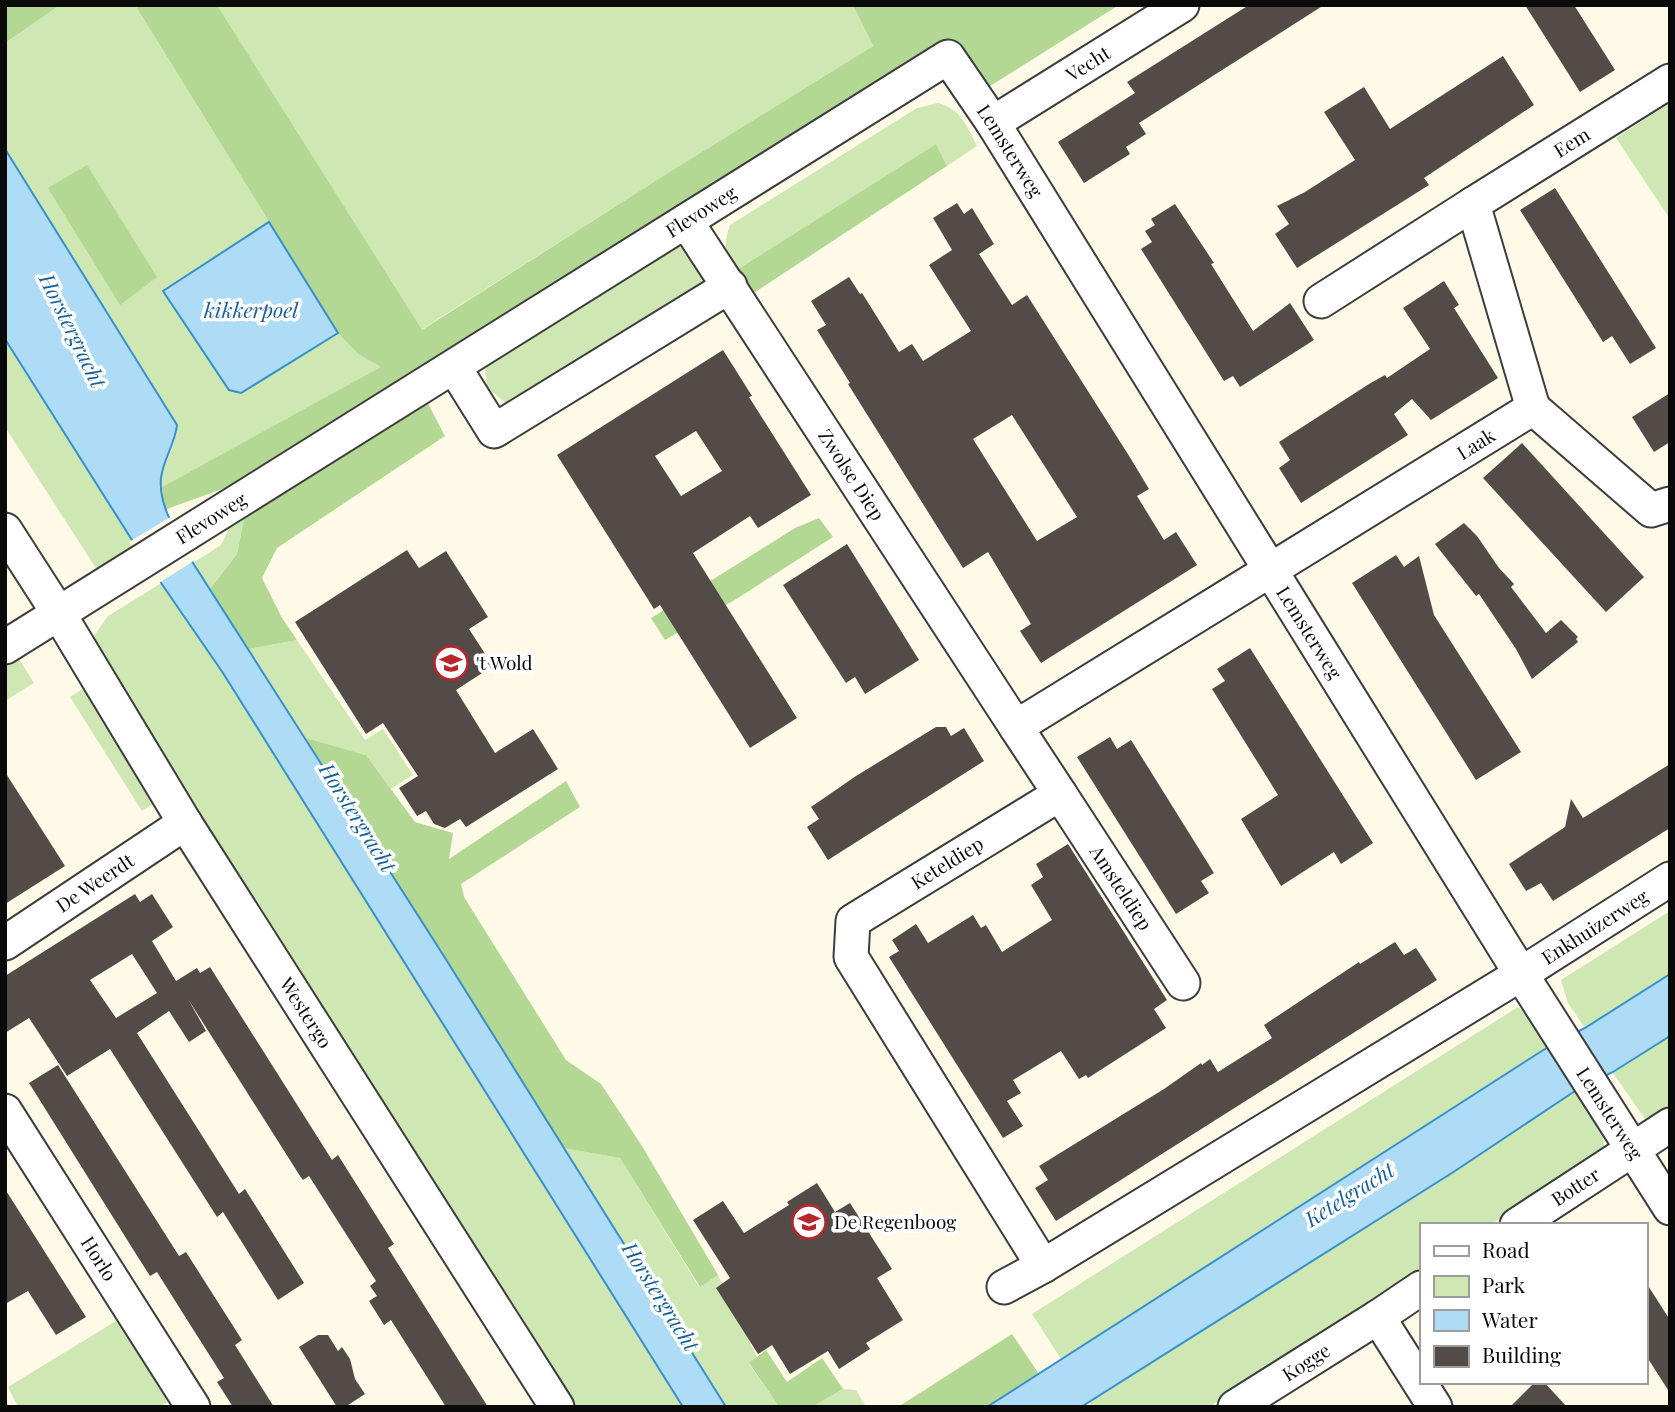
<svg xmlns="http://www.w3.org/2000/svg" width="1675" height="1412" font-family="'Playfair Display',serif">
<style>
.green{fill:#cfe7b3}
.forest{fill:#b2d893}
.water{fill:#aedbf5;stroke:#3690cb;stroke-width:2}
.pier{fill:#fffae8}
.building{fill:#534b47;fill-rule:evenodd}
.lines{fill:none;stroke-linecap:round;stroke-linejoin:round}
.minor-casing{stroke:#3d3d3d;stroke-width:37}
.minor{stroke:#fff;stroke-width:33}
.labels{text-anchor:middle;stroke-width:7;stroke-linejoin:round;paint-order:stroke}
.street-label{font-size:19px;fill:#0a0a0a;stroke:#fff}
.poi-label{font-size:19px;fill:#0a0a0a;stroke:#fff;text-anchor:start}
.water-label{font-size:21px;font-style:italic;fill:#176199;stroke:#fff}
</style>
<rect width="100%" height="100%" fill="#fffae8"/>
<g class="green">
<path d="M 60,5 L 135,5 L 338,333 L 358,354 L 382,367 L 162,487 L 161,477 L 175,440 L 149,378 L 5,149 L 5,43 Z"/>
<path d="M 217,5 L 853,5 L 873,46 L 663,176 L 421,330 Z"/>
<path d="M 938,103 C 961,109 967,126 977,146 L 947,166 L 936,144 L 732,273 C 725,255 723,244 730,225 L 917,108 Z"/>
<path d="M 1670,103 L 1670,219 L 1616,138 Z"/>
<path d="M 672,245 L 697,253 L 714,284 L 527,400 L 506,403 L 487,388 L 485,369 L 497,354 Z"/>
<path d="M 5,339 L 137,548 L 99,573 L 5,427 Z"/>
<path d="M 245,514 L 237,554 L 210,589 L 193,563 L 221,545 L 231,525 Z"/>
<path d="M 163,582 L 223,673 L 683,1407 L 573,1407 L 106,663 L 94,636 L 108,616 Z"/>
<path d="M 297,640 L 365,740 L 383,729 L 413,775 L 391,789 L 366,755 L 306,738 L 249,649 Z"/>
<path d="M 19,659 L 34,683 L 5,701 L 5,667 Z"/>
<path d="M 87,686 L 160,800 L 142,811 L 70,697 Z"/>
<path d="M 1670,911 L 1670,974 L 1585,1028 L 1568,1003 L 1561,980 Z"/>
<path d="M 1518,1007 L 1531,1016 L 1548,1047 L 1061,1359 L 1032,1314 Z"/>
<path d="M 1670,1036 L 1670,1105 L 1645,1119 L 1613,1073 Z"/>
<path d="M 1575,1091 L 1603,1138 L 1604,1148 L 1572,1173 L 1490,1225 L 1421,1225 L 1421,1269 L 1209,1407 L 1092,1407 L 1089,1401 L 1455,1171 Z"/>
<path d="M 563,1148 L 620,1158 L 699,1287 L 718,1275 L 757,1357 L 749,1364 L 779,1407 L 726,1407 Z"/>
<path d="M 116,1321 L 170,1401 L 159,1407 L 18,1407 L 8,1387 Z"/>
<path d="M 843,1389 L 856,1390 L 866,1407 L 812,1407 Z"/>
</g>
<g class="forest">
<path d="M 5,5 L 60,5 L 5,43 Z"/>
<path d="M 135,5 L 217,5 L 422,330 L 663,176 L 873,46 L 853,5 L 1119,5 L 979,93 L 930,51 L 236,484 L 164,510 L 162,487 L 381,367 L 358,354 L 338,333 Z"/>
<path d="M 936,144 L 947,166 L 749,296 L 732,273 Z"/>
<path d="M 87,165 L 157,277 L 120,305 L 48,188 Z"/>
<path d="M 425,398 L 445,436 L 277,548 L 262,578 L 282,618 L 297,640 L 249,649 L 210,589 L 237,554 L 245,514 Z"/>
<path d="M 819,518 L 833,537 L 738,598 L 665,640 L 651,618 L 795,528 Z"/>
<path d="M 306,738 L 366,755 L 415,822 L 453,833 L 449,859 L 566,781 L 580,807 L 461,884 L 464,897 L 566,1060 L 601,1084 L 642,1146 L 718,1275 L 700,1287 L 620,1158 L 563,1148 Z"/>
<path d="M 1012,1334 L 1039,1374 L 987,1407 L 898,1407 Z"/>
<path d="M 766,1350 L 787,1382 L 822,1358 L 843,1389 L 812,1407 L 779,1407 L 749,1363 Z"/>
</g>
<g class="water">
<path d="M 5,149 L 177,425 C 175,444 163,460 161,478 C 158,508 180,537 193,563 L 447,961 L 726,1407 L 683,1407 L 223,673 L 137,548 L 5,339 Z"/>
<path d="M 269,222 L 338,333 L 241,393 L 229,390 L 163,291 Z"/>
<path d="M 1670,974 L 1670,1036 L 1613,1072 L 1575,1091 L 1455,1171 L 1081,1407 L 987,1407 L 1548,1047 L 1585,1028 Z"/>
</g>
<path class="pier" d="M 172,516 L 195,560 L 159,583 L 129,542 Z"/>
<g class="building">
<path d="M 1249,5 L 1324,5 L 1139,123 L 1146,134 L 1126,147 L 1130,154 L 1084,183 L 1058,142 L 1135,93 L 1127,82 Z"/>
<path d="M 1525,5 L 1574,5 L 1615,70 L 1580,92 Z"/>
<path d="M 1503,56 L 1534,105 L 1424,178 L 1429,185 L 1297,268 L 1275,234 L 1289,224 L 1277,206 L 1305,192 L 1355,160 L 1324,112 L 1364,87 L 1390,129 Z"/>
<path d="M 1555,188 L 1656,348 L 1630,364 L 1612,336 L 1603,342 L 1520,210 Z"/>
<path d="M 957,203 L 964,214 L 972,208 L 994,244 L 979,254 L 1012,305 L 1027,295 L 1131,459 L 1149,489 L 1137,496 L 1164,540 L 1176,532 L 1197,565 L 1041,663 L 1020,631 L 1031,624 L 988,552 L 963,568 L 848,384 L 850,383 L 817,330 L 826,325 L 811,301 L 849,277 L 860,294 L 862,293 L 899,352 L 912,344 L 923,361 L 971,331 L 929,265 L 952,250 L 933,218 ZM 1012,415 L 1077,517 L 1037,541 L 973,439 Z"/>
<path d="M 1175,204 L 1214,263 L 1211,264 L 1253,331 L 1290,303 L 1314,340 L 1240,387 L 1233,376 L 1224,381 L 1141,249 L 1152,242 L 1145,231 L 1155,225 L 1151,219 Z"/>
<path d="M 1444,281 L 1459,305 L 1454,308 L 1498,378 L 1431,420 L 1412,399 L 1394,414 L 1408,435 L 1301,503 L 1279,468 L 1290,460 L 1279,442 L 1369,384 L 1385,375 L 1387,378 L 1430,349 L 1403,308 Z"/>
<path d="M 723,350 L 752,396 L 749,397 L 811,495 L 758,528 L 750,516 L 693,553 L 797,718 L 750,748 L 660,605 L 654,609 L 557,455 ZM 696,431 L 722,471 L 681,496 L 655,456 Z"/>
<path d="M 1670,393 L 1670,442 L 1654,452 L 1632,417 Z"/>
<path d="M 1522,443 L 1644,577 L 1606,612 L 1483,478 Z"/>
<path d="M 1464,523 L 1477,536 L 1499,568 L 1514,584 L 1511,587 L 1546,633 L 1561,620 L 1578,637 L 1576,639 L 1578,642 L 1532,679 L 1516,649 L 1479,594 L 1476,596 L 1435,544 Z"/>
<path d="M 847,544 L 919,660 L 865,694 L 855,677 L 846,683 L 783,585 Z"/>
<path d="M 407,550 L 419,568 L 446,551 L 488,617 L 469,629 L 493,666 L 456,690 L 495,753 L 533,729 L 558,769 L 466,827 L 460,819 L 445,828 L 434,824 L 426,811 L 417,816 L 399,788 L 418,776 L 383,723 L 366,734 L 295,622 Z"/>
<path d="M 1396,555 L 1404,567 L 1419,556 L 1434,615 L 1521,752 L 1476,780 L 1352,583 Z"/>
<path d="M 1250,648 L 1373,843 L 1341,864 L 1334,852 L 1281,886 L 1241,819 L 1278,795 L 1212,689 L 1225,681 L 1217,669 Z"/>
<path d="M 936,727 L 946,727 L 951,736 L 964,728 L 984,761 L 828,860 L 807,827 L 819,819 L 811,807 L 856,776 Z"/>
<path d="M 1110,737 L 1117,749 L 1131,740 L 1214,873 L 1201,881 L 1209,893 L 1176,914 L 1077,757 Z"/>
<path d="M 1670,764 L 1670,828 L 1553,901 L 1541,883 L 1526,891 L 1509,864 L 1565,827 L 1571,799 L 1583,818 Z"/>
<path d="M 5,772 L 65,866 L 5,904 Z"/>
<path d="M 1068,844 L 1167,1000 L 1154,1009 L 1166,1028 L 1088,1078 L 1086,1075 L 1079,1079 L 1061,1051 L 1013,1080 L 1021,1093 L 1007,1101 L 1023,1126 L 1003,1138 L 889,957 L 899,951 L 892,940 L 916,924 L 928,943 L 973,915 L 981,928 L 986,925 L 1002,952 L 1052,920 L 1031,885 L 1043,877 L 1036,864 Z"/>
<path d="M 135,894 L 140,902 L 152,894 L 173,927 L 152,941 L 176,981 L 197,968 L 200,973 L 210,967 L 332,1160 L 338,1155 L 394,1244 L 388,1248 L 488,1407 L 446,1407 L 391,1320 L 384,1325 L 369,1301 L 377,1296 L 370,1286 L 376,1281 L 309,1176 L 303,1180 L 300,1176 L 188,999 L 206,1031 L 189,1042 L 169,1011 L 137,1033 L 239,1194 L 245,1189 L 304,1283 L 278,1300 L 223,1212 L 217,1217 L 110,1049 L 67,1076 L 29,1018 L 5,1033 L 5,976 ZM 132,954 L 157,993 L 116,1018 L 90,980 Z"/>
<path d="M 1395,942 L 1404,955 L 1416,948 L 1437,980 L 1056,1221 L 1035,1188 L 1048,1180 L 1039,1166 L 1164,1089 L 1201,1063 L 1202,1065 L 1210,1059 L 1218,1072 L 1272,1038 L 1264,1025 L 1359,962 L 1360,964 Z"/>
<path d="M 58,1065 L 179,1256 L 186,1252 L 242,1340 L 235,1345 L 274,1407 L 233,1407 L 217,1382 L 224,1378 L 184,1315 L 157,1272 L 150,1276 L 136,1254 L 29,1083 Z"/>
<path d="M 817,1183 L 835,1212 L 850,1203 L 892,1269 L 877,1278 L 903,1320 L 866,1343 L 870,1349 L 839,1369 L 828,1351 L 790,1374 L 772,1345 L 758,1354 L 716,1288 L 730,1278 L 693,1220 L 723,1201 L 744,1233 L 789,1205 L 787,1202 Z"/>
<path d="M 5,1189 L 86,1317 L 56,1335 L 28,1291 L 5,1304 Z"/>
<path d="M 1645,1281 L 1670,1320 L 1670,1393 L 1645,1354 Z"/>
<path d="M 318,1335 L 328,1335 L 338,1351 L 342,1347 L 350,1359 L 355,1379 L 365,1394 L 345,1407 L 337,1407 L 299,1347 Z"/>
<path d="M 1535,1382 L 1544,1382 L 1567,1407 L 1510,1407 Z"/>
</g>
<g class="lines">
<g class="minor-casing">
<g id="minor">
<path id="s1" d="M 993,123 L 1182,5"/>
<path id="s2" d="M 686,221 L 1016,727"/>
<path d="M 1321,301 L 1473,204"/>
<path d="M 454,367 L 494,431 L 730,286"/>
<path id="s3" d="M 1533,408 L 1473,204 L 1670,81"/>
<path id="s4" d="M 1670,504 L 1651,510 L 1533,408 L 1016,727 L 1060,794 L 853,921 L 851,957 L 1043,1266 L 1521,974 L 1670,879"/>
<path id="s5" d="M 5,530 L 59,614 L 185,823 L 557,1407"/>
<path id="s6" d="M 5,647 L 948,57 L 993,123 L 1521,974 L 1670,1208"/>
<path id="s7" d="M 1060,794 L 1183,983"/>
<path id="s8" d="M 5,943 L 185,823"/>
<path id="s9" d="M 5,1111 L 193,1407"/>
<path id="s10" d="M 1517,1225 L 1670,1125"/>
<path d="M 1004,1287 L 1043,1266"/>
<path d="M 1421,1288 L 1378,1317 L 1435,1407"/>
<path id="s11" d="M 1235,1407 L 1378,1317"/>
</g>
</g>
<use href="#minor" class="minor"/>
</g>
<defs>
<g id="school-ring" transform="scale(1.75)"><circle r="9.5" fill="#fff" stroke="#b8252d" stroke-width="1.5"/><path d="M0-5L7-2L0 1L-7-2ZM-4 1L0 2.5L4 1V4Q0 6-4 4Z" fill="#b8252d"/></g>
</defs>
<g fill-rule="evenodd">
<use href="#school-ring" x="451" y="663"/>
<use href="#school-ring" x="809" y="1222"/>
</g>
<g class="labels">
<g class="street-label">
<text dy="7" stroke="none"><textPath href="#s1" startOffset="112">Vecht</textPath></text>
<text dy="7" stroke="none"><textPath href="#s3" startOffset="329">Eem</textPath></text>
<text dy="7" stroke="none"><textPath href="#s6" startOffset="1225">Lemsterweg</textPath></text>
<text dy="7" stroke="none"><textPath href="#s6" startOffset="821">Flevoweg</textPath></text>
<text transform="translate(1476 444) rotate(-32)" y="7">Laak</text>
<text dy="7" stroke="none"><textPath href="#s2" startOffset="303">Zwolse Diep</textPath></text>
<text dy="7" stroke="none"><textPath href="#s6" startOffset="243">Flevoweg</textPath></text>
<text dy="7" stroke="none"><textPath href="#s6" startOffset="1792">Lemsterweg</textPath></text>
<text transform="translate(947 863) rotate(-32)" y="7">Keteldiep</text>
<text dy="7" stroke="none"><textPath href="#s8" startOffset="108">De Weerdt</textPath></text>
<text dy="7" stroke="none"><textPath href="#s7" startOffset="112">Amsteldiep</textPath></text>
<text dy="7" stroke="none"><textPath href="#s4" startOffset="2154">Enkhuizerweg</textPath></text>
<text dy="7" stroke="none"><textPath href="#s5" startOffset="569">Westergo</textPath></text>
<text dy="7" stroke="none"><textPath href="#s6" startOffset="2359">Lemsterweg</textPath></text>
<text dy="7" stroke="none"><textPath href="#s10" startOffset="70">Botter</textPath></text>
<text dy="7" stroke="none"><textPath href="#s9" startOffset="175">Horlo</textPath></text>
<text dy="7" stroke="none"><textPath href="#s11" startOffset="84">Kogge</textPath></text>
</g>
<g class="poi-label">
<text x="476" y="670">'t Wold</text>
<text x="834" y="1229">De Regenboog</text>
</g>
<g class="water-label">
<text x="251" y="318">kikkerpoel</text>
<text transform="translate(72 331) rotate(64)" y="7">Horstergracht</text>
<text transform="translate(357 818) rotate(58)" y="7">Horstergracht</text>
<text transform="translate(1350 1195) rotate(-32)" y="7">Ketelgracht</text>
<text transform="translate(660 1297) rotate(58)" y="7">Horstergracht</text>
</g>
</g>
<rect width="1675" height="1412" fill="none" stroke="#0a0a0a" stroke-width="14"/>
<rect x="1420" y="1223" width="228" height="161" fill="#ffffff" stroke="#9d9d9d" stroke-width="2"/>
<rect x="1434" y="1246" width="35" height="10" fill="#ffffff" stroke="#9d9d9d" stroke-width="2"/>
<text x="1482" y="1258" font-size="21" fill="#0a0a0a">Road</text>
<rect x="1434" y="1276" width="35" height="21" fill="#cfe7b3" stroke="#9d9d9d" stroke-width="2"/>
<text x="1482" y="1293" font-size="21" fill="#0a0a0a">Park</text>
<rect x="1434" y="1310" width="35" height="21" fill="#aedbf5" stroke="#9d9d9d" stroke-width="2"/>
<text x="1482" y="1328" font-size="21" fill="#0a0a0a">Water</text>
<rect x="1434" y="1346" width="35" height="21" fill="#534b47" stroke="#9d9d9d" stroke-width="2"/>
<text x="1482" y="1363" font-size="21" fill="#0a0a0a">Building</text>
</svg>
